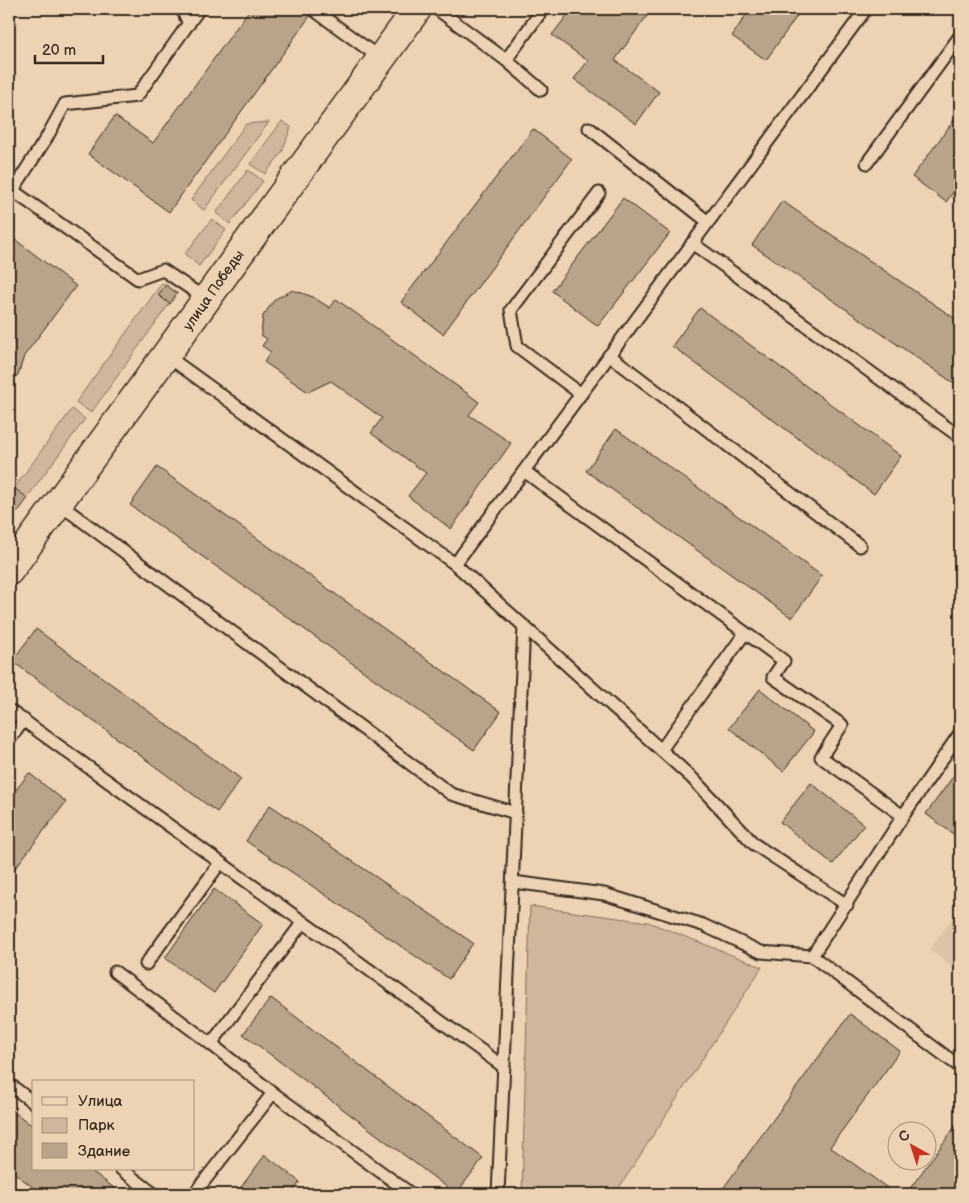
<svg xmlns="http://www.w3.org/2000/svg" width="969" height="1203" font-family="'Balsamiq Sans',sans-serif">
<style>
.built{fill:#dcc5a6}
.green{fill:#cfb79b;stroke:#85705c}
.building{fill:#baa489;stroke:#3b2a1e}
.lines{fill:none;stroke-linecap:round;stroke-linejoin:round}
.lane-casing{stroke:#3b2a1e;stroke-width:15}
.secondary-casing{stroke:#3b2a1e;stroke-width:31}
.lane{stroke:#ebd3b3;stroke-width:11}
.secondary{stroke:#ebd3b3;stroke-width:28}
.labels{text-anchor:middle;stroke-width:4;stroke-linejoin:round;paint-order:stroke}
.street-label{font-size:14px;fill:#3b2a1e;stroke:#ebd3b3}
</style>
<rect width="100%" height="100%" fill="#ebd3b3"/>
<filter id="ink" filterUnits="userSpaceOnUse"><feTurbulence type="fractalNoise" baseFrequency=".02" numOctaves="2"/><feDisplacementMap in="SourceGraphic" scale="10" xChannelSelector="R" yChannelSelector="G"/><feConvolveMatrix kernelMatrix="1 2 1 2 8 2 1 2 1" color-interpolation-filters="sRGB"/></filter>
<g filter="url(#ink)">
<path class="built" d="M 960,908 L 960,973 L 929,950 Z"/>
<g class="green">
<path d="M 282,121 L 291,127 L 282,152 L 265,174 L 250,164 Z"/>
<path d="M 269,122 L 204,210 L 191,200 L 246,124 Z"/>
<path d="M 248,170 L 263,181 L 230,224 L 216,213 Z"/>
<path d="M 212,219 L 226,230 L 199,266 L 185,254 Z"/>
<path d="M 162,283 L 177,293 L 91,413 L 76,402 Z"/>
<path d="M 72,409 L 85,419 L 9,522 L 9,495 Z"/>
<path d="M 530,906 L 648,922 L 762,967 L 615,1194 L 522,1194 Z"/>
</g>
<g class="building">
<path d="M 250,9 L 315,9 L 169,212 L 88,154 L 115,116 L 153,143 Z"/>
<path d="M 572,9 L 652,9 L 615,60 L 659,92 L 636,124 L 574,79 L 588,61 L 552,35 Z"/>
<path d="M 750,9 L 802,9 L 766,60 L 732,36 Z"/>
<path d="M 960,112 L 960,183 L 946,202 L 912,177 Z"/>
<path d="M 533,129 L 572,159 L 443,334 L 401,302 Z"/>
<path d="M 623,198 L 670,233 L 598,326 L 552,291 Z"/>
<path d="M 782,201 L 960,322 L 960,382 L 958,386 L 752,245 Z"/>
<path d="M 13,238 L 76,286 L 24,356 L 18,375 L 9,381 L 9,243 Z"/>
<path d="M 166,285 L 177,293 L 170,304 L 158,295 Z"/>
<path d="M 293,290 L 313,297 L 330,308 L 336,299 L 479,402 L 469,415 L 511,443 L 451,529 L 408,496 L 426,473 L 371,433 L 382,418 L 331,381 L 308,392 L 264,362 L 271,352 L 262,346 L 267,339 L 261,335 L 263,316 L 275,299 Z"/>
<path d="M 700,308 L 901,456 L 874,494 L 672,346 Z"/>
<path d="M 616,429 L 822,576 L 792,618 L 586,471 Z"/>
<path d="M 157,467 L 501,712 L 474,750 L 130,505 Z"/>
<path d="M 14,488 L 28,498 L 17,513 L 9,506 L 9,495 Z"/>
<path d="M 36,629 L 241,779 L 217,812 L 12,661 Z"/>
<path d="M 760,689 L 814,732 L 783,771 L 729,728 Z"/>
<path d="M 960,767 L 960,839 L 926,814 Z"/>
<path d="M 29,773 L 66,802 L 9,876 L 9,799 Z"/>
<path d="M 811,783 L 864,825 L 833,864 L 780,822 Z"/>
<path d="M 270,805 L 473,943 L 449,979 L 246,841 Z"/>
<path d="M 214,889 L 263,924 L 214,993 L 165,958 Z"/>
<path d="M 271,998 L 483,1158 L 456,1194 L 243,1034 Z"/>
<path d="M 850,1014 L 900,1051 L 830,1147 L 896,1194 L 802,1194 L 794,1188 L 790,1194 L 719,1194 Z"/>
<path d="M 9,1108 L 34,1127 L 34,1169 L 89,1169 L 122,1194 L 42,1194 L 9,1169 Z"/>
<path d="M 960,1120 L 960,1194 L 906,1194 Z"/>
<path d="M 265,1155 L 300,1182 L 291,1194 L 236,1194 Z"/>
</g>
<g class="lines">
<g class="lane-casing">
<g id="lane">
<path d="M 182,9 L 189,24"/>
<path d="M 437,9 L 506,60 L 541,90"/>
<path d="M 314,10 L 380,58"/>
<path d="M 506,60 L 543,9"/>
<path d="M 589,128 L 707,221"/>
<path d="M 867,163 L 960,36"/>
<path d="M 9,188 L 138,279 L 163,270 L 206,299"/>
<path d="M 13,190 L 47,137 L 65,104 L 137,96 L 199,9"/>
<path d="M 692,243 L 960,437"/>
<path d="M 609,355 L 860,546"/>
<path d="M 167,356 L 455,564 L 692,778 L 754,844 L 847,905"/>
<path d="M 581,394 L 517,346 L 511,310 L 599,193"/>
<path d="M 524,471 L 784,661 L 773,677 L 842,725 L 821,757 L 903,816"/>
<path d="M 58,503 L 451,794 L 516,813"/>
<path d="M 455,564 L 866,9"/>
<path d="M 9,710 L 504,1067"/>
<path d="M 9,740 L 24,720"/>
<path d="M 661,750 L 745,633"/>
<path d="M 513,882 L 604,894 L 703,925 L 761,952 L 812,956 L 960,1067"/>
<path d="M 812,956 L 903,816 L 960,733"/>
<path d="M 146,964 L 220,863"/>
<path d="M 115,972 L 211,1044"/>
<path d="M 9,1084 L 34,1103"/>
<path d="M 273,1093 L 211,1044 L 303,922"/>
<path d="M 121,1169 L 154,1194"/>
<path d="M 194,1194 L 273,1093 L 411,1194"/>
<path d="M 498,1194 L 524,626"/>
</g>
</g>
<g class="secondary-casing">
<path id="secondary" d="M 9,571 L 417,9"/>
</g>
<use href="#lane" class="lane"/>
<use href="#secondary" class="secondary"/>
</g>
</g>
<g class="labels">
<g class="street-label">
<text transform="translate(213 290) rotate(-55)" y="5">улица Победы</text>
</g>
</g>
<rect width="969" height="1203" fill="none" stroke="#ebd3b3" stroke-width="30"/>
<rect x="15" y="15" width="939" height="1173" fill="none" stroke="#3b2a1e" stroke-width="2" filter="url(#ink)"/>
<rect x="32" y="1080" width="162" height="90" fill="#ebd3b3" stroke="#a58f77"/>
<rect x="42" y="1097" width="25" height="8" fill="#ebd3b3" stroke="#a58f77"/>
<text x="78" y="1106" font-size="15" fill="#3b2a1e">Улица</text>
<rect x="42" y="1118" width="25" height="15" fill="#cfb79b" stroke="#a58f77"/>
<text x="78" y="1130" font-size="15" fill="#3b2a1e">Парк</text>
<rect x="42" y="1143" width="25" height="15" fill="#baa489" stroke="#a58f77"/>
<text x="78" y="1156" font-size="15" fill="#3b2a1e">Здание</text>
<g transform="translate(912 1146) rotate(321)"><circle r="24" fill="#ebd3b3" stroke="#a58f77"/>
<path d="M0-4L9 19L0 12L-9 19Z" fill="#c8321e"/>
<text y="-8" font-size="14" font-weight="bold" text-anchor="middle" fill="#3b2a1e">С</text>
</g>
<path d="M35 55v8h68v-8" fill="none" stroke="#3b2a1e" stroke-width="2.5"/>
<text x="42" y="55" font-size="15" fill="#3b2a1e" stroke="#ebd3b3" stroke-width="4" paint-order="stroke">20 m</text>
</svg>
